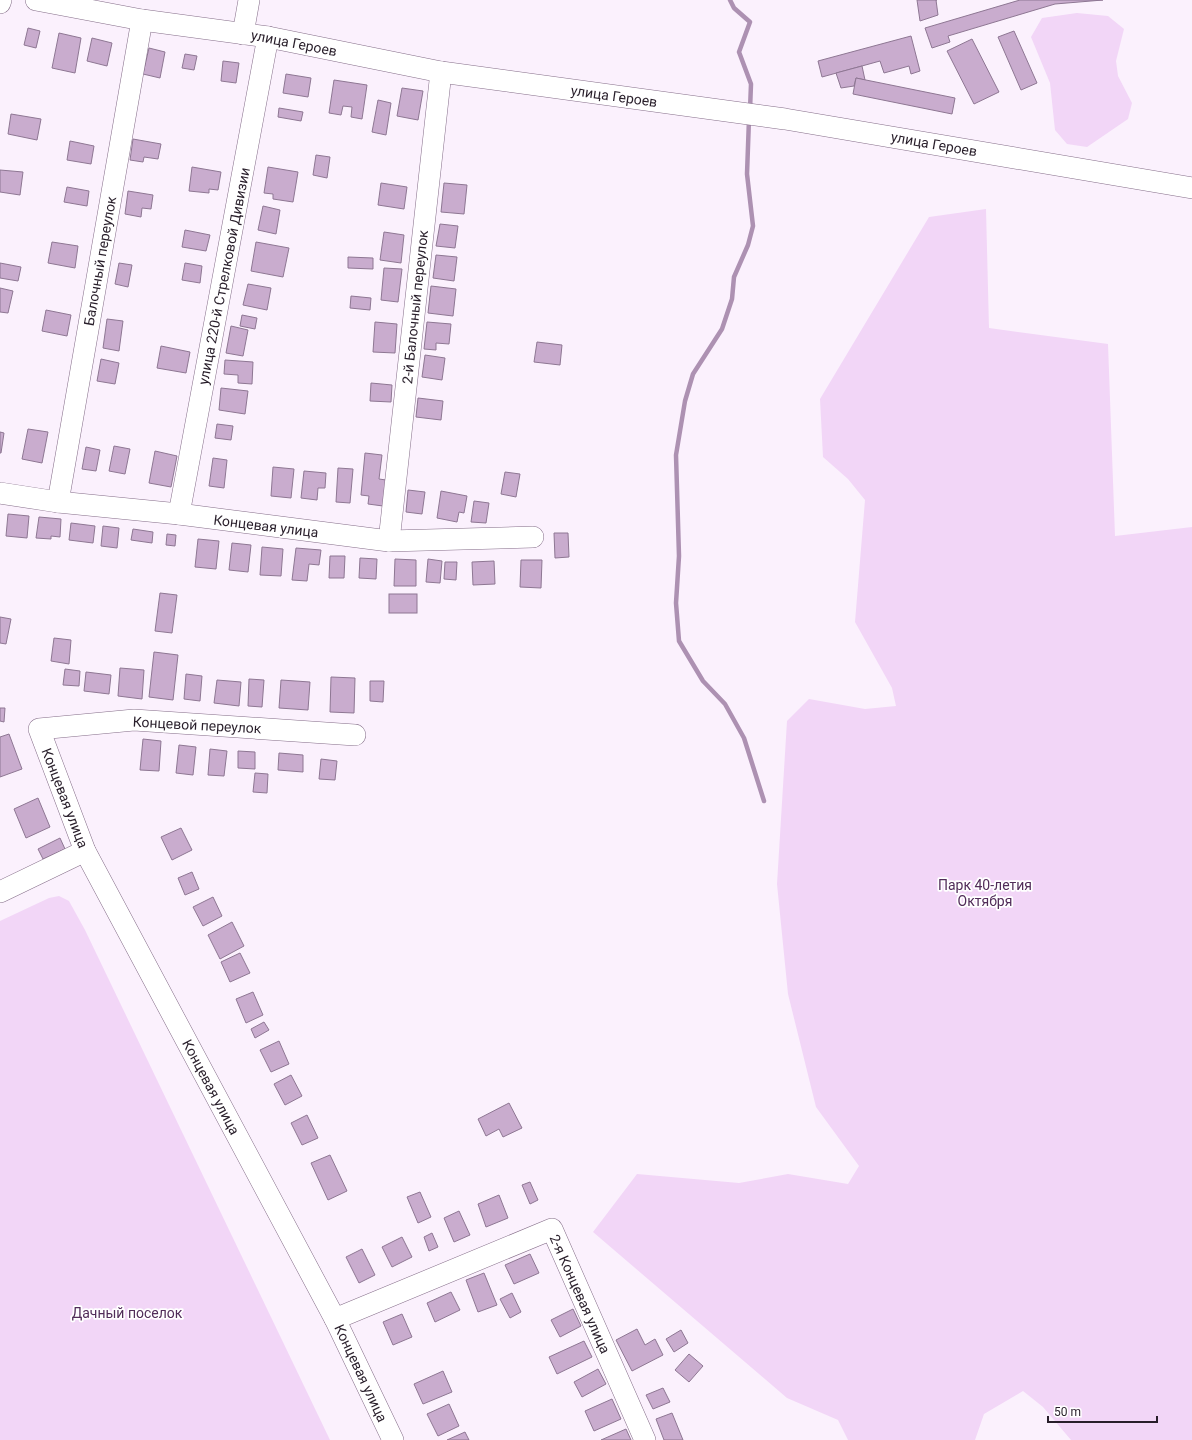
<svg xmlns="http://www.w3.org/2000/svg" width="1192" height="1440" font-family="Roboto,sans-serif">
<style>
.green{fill:#f2d6f7}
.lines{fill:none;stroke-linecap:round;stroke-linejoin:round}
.stream{stroke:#ad91b2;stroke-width:4.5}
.building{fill:#c9acce;stroke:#8e7793}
.minor-casing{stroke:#856e89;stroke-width:22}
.minor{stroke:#fff;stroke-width:21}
.labels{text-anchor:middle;stroke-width:3.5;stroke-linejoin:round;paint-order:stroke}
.street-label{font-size:14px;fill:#281e2a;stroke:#fff}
.park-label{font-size:14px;fill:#512c59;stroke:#fff}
</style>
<rect width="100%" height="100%" fill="#fbf1fd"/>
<g class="green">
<path d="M 1077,13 L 1108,16 L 1124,29 L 1116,61 L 1118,76 L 1132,103 L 1128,119 L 1087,147 L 1067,144 L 1055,130 L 1050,83 L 1031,37 L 1042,18 Z"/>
<path d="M 986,209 L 989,328 L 1108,344 L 1115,536 L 1192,527 L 1192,1440 L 1071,1440 L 1043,1407 L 1023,1391 L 984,1414 L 975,1440 L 848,1440 L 838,1420 L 787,1398 L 593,1232 L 637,1174 L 739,1183 L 788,1174 L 848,1184 L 859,1166 L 816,1107 L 788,994 L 777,884 L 787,721 L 809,699 L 865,709 L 896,706 L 892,688 L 855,622 L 865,500 L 848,479 L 823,457 L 820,399 L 929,217 Z"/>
<path d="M 59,896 L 69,901 L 85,930 L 330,1440 L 0,1440 L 0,921 L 49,898 Z"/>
</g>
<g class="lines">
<g class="stream">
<path d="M 730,0 L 734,8 L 750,22 L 739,52 L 751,84 L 750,110"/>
<path d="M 749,119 L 747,174 L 753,226 L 748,245 L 734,277 L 732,299 L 722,329 L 693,374 L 685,401 L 676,455 L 679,556 L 676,603 L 679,641 L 703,681 L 725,704 L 744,738 L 764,801"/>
</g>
</g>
<g class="building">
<path d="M 917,0 L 937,0 L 936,0 L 938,15 L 920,21 Z"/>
<path d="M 1020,0 L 1103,0 L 1055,4 L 948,36 L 950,42 L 932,48 L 925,28 Z"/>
<path d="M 28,28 L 40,31 L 36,48 L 24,45 Z"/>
<path d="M 1014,31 L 1037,83 L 1021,90 L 998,37 Z"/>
<path d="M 59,33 L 81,38 L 75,73 L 52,68 Z"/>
<path d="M 911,36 L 920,71 L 911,74 L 909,66 L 884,73 L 880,61 L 822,77 L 818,61 Z"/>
<path d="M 92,38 L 112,43 L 107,66 L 87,61 Z"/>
<path d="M 972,39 L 999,92 L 974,104 L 947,51 Z"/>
<path d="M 149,48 L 165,52 L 160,78 L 143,74 Z"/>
<path d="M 185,54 L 197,56 L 194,70 L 182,68 Z"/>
<path d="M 223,61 L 239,63 L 236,83 L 221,81 Z"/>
<path d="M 862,66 L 865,80 L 856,78 L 854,86 L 841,88 L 836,73 Z"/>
<path d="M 286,74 L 311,78 L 308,97 L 283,93 Z"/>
<path d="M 856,78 L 955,98 L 952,114 L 853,94 Z"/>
<path d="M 334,80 L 367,85 L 362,119 L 351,117 L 352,107 L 343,106 L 341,115 L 329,113 Z"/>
<path d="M 402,88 L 423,91 L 418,120 L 397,116 Z"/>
<path d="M 378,100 L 391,103 L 386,135 L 372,132 Z"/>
<path d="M 279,108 L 303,112 L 301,121 L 278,117 Z"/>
<path d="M 11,114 L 41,119 L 37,140 L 8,134 Z"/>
<path d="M 133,139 L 161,144 L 158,159 L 144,157 L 143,162 L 130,160 Z"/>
<path d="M 70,141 L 94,146 L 91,164 L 67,160 Z"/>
<path d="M 316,155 L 330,157 L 327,178 L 313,175 Z"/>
<path d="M 192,167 L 221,172 L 218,190 L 209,189 L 209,193 L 189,191 Z"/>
<path d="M 268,167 L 298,172 L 293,202 L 273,199 L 273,194 L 264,193 Z"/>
<path d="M 0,170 L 23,172 L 20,195 L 0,192 Z"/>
<path d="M 381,183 L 407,187 L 404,209 L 378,205 Z"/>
<path d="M 444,183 L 467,185 L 464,214 L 441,212 Z"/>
<path d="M 67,187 L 89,191 L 87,206 L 64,202 Z"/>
<path d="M 128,191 L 153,195 L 151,209 L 142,208 L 141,217 L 125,214 Z"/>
<path d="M 263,206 L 280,210 L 276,234 L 258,230 Z"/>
<path d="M 440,224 L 458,226 L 455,248 L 436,246 Z"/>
<path d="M 185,230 L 210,235 L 206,251 L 182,247 Z"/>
<path d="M 384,232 L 404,235 L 401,263 L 380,260 Z"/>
<path d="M 52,242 L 78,246 L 75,268 L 48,263 Z"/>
<path d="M 256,242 L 289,248 L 283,277 L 251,271 Z"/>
<path d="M 436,255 L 457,257 L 454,281 L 433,278 Z"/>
<path d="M 348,257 L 373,258 L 373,269 L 348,268 Z"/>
<path d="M 0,263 L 21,267 L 18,281 L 0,278 Z"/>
<path d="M 119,263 L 132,265 L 128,287 L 115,284 Z"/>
<path d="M 185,263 L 202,266 L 200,283 L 182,280 Z"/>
<path d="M 384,268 L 402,269 L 398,302 L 381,300 Z"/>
<path d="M 248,284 L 271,288 L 267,310 L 243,305 Z"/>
<path d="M 431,286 L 456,289 L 453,316 L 428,313 Z"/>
<path d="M 0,288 L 13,291 L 8,313 L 0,312 Z"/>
<path d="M 351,296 L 371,298 L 370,310 L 350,308 Z"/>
<path d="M 46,310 L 71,315 L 67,336 L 42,331 Z"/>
<path d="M 242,315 L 257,318 L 255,329 L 240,326 Z"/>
<path d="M 107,319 L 123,321 L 119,351 L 103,348 Z"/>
<path d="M 375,322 L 397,324 L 395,353 L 373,352 Z"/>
<path d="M 427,322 L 451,324 L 449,344 L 436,343 L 436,350 L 424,349 Z"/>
<path d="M 231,326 L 248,330 L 243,356 L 226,353 Z"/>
<path d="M 537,342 L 562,345 L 560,365 L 534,362 Z"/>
<path d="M 161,346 L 190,352 L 186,373 L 157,368 Z"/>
<path d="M 425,355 L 445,358 L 442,380 L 422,377 Z"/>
<path d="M 101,359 L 119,363 L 115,384 L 97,381 Z"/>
<path d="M 225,360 L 253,362 L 252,384 L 238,383 L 238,375 L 224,374 Z"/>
<path d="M 371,383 L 392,385 L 391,402 L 370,401 Z"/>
<path d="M 221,388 L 248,391 L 245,414 L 219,410 Z"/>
<path d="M 418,398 L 443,401 L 441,420 L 416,417 Z"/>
<path d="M 217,424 L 233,426 L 231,440 L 215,438 Z"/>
<path d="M 28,429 L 48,432 L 42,463 L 22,459 Z"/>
<path d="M 0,432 L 4,433 L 1,453 L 0,453 Z"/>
<path d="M 114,446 L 130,449 L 125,474 L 109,471 Z"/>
<path d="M 86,447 L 100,450 L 96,471 L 82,469 Z"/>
<path d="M 155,451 L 177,456 L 171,487 L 149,483 Z"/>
<path d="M 365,453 L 382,455 L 379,479 L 386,480 L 383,506 L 368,504 L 369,496 L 361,495 Z"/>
<path d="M 213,458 L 227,460 L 224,488 L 209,486 Z"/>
<path d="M 273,467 L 294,469 L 291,498 L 271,496 Z"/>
<path d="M 338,468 L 353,469 L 350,503 L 336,502 Z"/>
<path d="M 304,471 L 326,473 L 325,488 L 318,488 L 317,500 L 301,498 Z"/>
<path d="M 505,472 L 520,474 L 516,497 L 501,494 Z"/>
<path d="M 408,490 L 425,492 L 422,514 L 406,512 Z"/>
<path d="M 441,491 L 467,496 L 464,513 L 459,512 L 457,522 L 437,518 Z"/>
<path d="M 474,501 L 489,503 L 486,523 L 471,522 Z"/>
<path d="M 8,514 L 29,516 L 27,538 L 6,536 Z"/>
<path d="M 39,517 L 61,519 L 60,537 L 51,536 L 51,539 L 36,538 Z"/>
<path d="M 71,523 L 95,526 L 93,543 L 69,540 Z"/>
<path d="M 103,526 L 119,528 L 117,548 L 101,546 Z"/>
<path d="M 133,529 L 153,532 L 152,543 L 131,540 Z"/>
<path d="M 554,533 L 568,533 L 569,557 L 555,558 Z"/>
<path d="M 167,534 L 176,535 L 175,546 L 166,545 Z"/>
<path d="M 198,539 L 219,541 L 216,569 L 195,567 Z"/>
<path d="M 232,543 L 251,545 L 248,572 L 229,570 Z"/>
<path d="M 262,547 L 283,549 L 281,576 L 260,575 Z"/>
<path d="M 296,548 L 321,550 L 319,565 L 309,564 L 307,581 L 292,580 Z"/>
<path d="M 330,556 L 345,556 L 344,578 L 329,578 Z"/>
<path d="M 360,558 L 377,559 L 376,579 L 359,578 Z"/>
<path d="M 395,559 L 416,560 L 416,586 L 394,586 Z"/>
<path d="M 428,559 L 442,561 L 440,583 L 426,582 Z"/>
<path d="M 521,560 L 542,560 L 541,588 L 520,587 Z"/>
<path d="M 494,561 L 495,584 L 473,585 L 472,562 Z"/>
<path d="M 445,562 L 457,562 L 456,580 L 444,579 Z"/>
<path d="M 160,593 L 177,595 L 172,633 L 155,631 Z"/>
<rect x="389" y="594" width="28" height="19"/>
<path d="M 0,617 L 11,619 L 6,644 L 0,643 Z"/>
<path d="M 54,638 L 71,640 L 69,664 L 51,661 Z"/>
<path d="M 154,652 L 178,655 L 173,700 L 149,697 Z"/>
<path d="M 120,668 L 144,670 L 142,699 L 118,696 Z"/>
<path d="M 65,669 L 80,671 L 79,686 L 63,685 Z"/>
<path d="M 86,672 L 111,675 L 109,694 L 84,691 Z"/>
<path d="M 186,674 L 202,676 L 200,701 L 184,699 Z"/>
<path d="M 331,677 L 355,678 L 354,713 L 330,712 Z"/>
<path d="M 249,679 L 264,680 L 262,707 L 248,706 Z"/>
<path d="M 217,680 L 241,682 L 239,706 L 214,703 Z"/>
<path d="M 281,680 L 310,682 L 308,710 L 279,708 Z"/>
<path d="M 370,681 L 384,681 L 383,702 L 370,701 Z"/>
<path d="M 0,708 L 5,708 L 4,722 L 0,721 Z"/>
<path d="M 9,734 L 22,769 L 0,777 L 0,737 Z"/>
<path d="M 143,739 L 161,741 L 159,771 L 140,770 Z"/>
<path d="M 179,745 L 196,747 L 193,775 L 176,773 Z"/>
<path d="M 210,749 L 227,751 L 224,776 L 208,775 Z"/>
<path d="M 238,751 L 255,752 L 255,769 L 238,768 Z"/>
<path d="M 279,753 L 303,755 L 303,772 L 278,770 Z"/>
<path d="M 321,759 L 337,761 L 335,780 L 319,779 Z"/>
<path d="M 255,773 L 268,774 L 267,793 L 253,792 Z"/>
<path d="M 38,798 L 50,827 L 26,838 L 14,809 Z"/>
<path d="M 181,828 L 192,850 L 172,860 L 161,837 Z"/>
<path d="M 60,838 L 65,849 L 43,859 L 38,849 Z"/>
<path d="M 192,872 L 199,889 L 185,895 L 178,878 Z"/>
<path d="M 213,897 L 222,916 L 203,926 L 193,907 Z"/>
<path d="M 232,922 L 244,946 L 220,959 L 208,935 Z"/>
<path d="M 240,953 L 250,973 L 230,982 L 221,962 Z"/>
<path d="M 253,992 L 263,1015 L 246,1023 L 236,999 Z"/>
<path d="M 264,1022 L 269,1030 L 255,1038 L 251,1029 Z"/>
<path d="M 279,1041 L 289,1064 L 271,1072 L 260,1050 Z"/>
<path d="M 291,1075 L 302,1096 L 285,1105 L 274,1084 Z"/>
<path d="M 509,1103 L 522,1128 L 503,1137 L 499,1129 L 486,1136 L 478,1119 Z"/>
<path d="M 307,1115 L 318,1138 L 302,1145 L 291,1123 Z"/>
<path d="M 330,1155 L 347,1191 L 328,1200 L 311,1163 Z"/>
<path d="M 530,1182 L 538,1200 L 530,1204 L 522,1185 Z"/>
<path d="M 420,1192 L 431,1217 L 418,1223 L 407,1197 Z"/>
<path d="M 499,1195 L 508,1218 L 486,1227 L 478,1204 Z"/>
<path d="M 459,1211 L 470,1235 L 454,1242 L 444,1218 Z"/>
<path d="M 432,1233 L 438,1247 L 429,1251 L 424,1237 Z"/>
<path d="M 402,1237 L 412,1257 L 392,1267 L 382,1247 Z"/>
<path d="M 362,1249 L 375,1275 L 359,1283 L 346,1257 Z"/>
<path d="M 530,1254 L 539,1273 L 514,1284 L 505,1265 Z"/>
<path d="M 484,1273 L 497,1305 L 478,1312 L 466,1280 Z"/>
<path d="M 451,1292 L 460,1310 L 435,1322 L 427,1303 Z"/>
<path d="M 512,1293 L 521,1312 L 510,1318 L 500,1299 Z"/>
<path d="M 573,1309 L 581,1326 L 560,1337 L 551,1320 Z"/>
<path d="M 402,1314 L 412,1337 L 393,1345 L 383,1322 Z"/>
<path d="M 637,1329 L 645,1345 L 655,1339 L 663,1355 L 632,1371 L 616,1340 Z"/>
<path d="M 681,1330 L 688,1343 L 674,1352 L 666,1339 Z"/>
<path d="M 584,1341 L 592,1357 L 557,1374 L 549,1357 Z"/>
<path d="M 689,1354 L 703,1366 L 689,1382 L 675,1370 Z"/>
<path d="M 598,1369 L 606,1384 L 582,1397 L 574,1382 Z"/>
<path d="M 443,1371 L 452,1392 L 423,1404 L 414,1384 Z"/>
<path d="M 663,1388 L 670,1402 L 653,1409 L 646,1395 Z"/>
<path d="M 612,1399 L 621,1419 L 594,1431 L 585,1411 Z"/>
<path d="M 449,1404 L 459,1426 L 438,1436 L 427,1414 Z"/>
<path d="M 672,1413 L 683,1440 L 664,1440 L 656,1419 Z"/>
<path d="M 626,1429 L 631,1440 L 601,1440 Z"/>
<path d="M 465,1432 L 469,1440 L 447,1440 Z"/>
</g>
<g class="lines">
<g class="minor-casing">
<g id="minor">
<path d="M 36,0 L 142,20 L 268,37 L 441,72 L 785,119 L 1192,188"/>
<path d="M 0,3 L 1,0"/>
<path d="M 243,34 L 249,0"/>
<path d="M 0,493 L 58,502 L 179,514 L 389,541 L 533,537"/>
<path d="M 58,502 L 142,20"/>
<path d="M 179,514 L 268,37"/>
<path d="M 389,541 L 441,72"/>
<path d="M 355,735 L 134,720 L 39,729 L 85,851 L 335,1319 L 393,1440"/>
<path d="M 0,892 L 85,851"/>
<path d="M 335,1319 L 552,1229 L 645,1440"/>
</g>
</g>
<use href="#minor" class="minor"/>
</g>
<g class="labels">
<g class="street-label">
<text transform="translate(294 43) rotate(11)" y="5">улица Героев</text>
<text transform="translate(614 96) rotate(8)" y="5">улица Героев</text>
<text transform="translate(934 144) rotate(10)" y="5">улица Героев</text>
<text transform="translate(100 261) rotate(-80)" y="5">Балочный переулок</text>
<text transform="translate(224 276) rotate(-79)" y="5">улица 220-й Стрелковой Дивизии</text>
<text transform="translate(415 307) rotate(-84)" y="5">2-й Балочный переулок</text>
<text transform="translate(266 526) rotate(7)" y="5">Концевая улица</text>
<text transform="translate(197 725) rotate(3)" y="5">Концевой переулок</text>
<text transform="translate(65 798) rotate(69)" y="5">Концевая улица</text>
<text transform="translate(211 1087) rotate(62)" y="5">Концевая улица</text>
<text transform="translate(580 1294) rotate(66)" y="5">2-я Концевая улица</text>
<text transform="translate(361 1373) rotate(65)" y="5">Концевая улица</text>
</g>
<g class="park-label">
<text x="985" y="890">Парк 40-летия<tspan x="985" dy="16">Октября</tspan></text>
<text x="127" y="1318">Дачный поселок</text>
</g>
</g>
<path d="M1048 1416v6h109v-6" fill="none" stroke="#281e2a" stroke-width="2"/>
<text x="1054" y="1416" font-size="12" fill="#281e2a" stroke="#ffffff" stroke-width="3" paint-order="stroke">50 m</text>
</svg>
